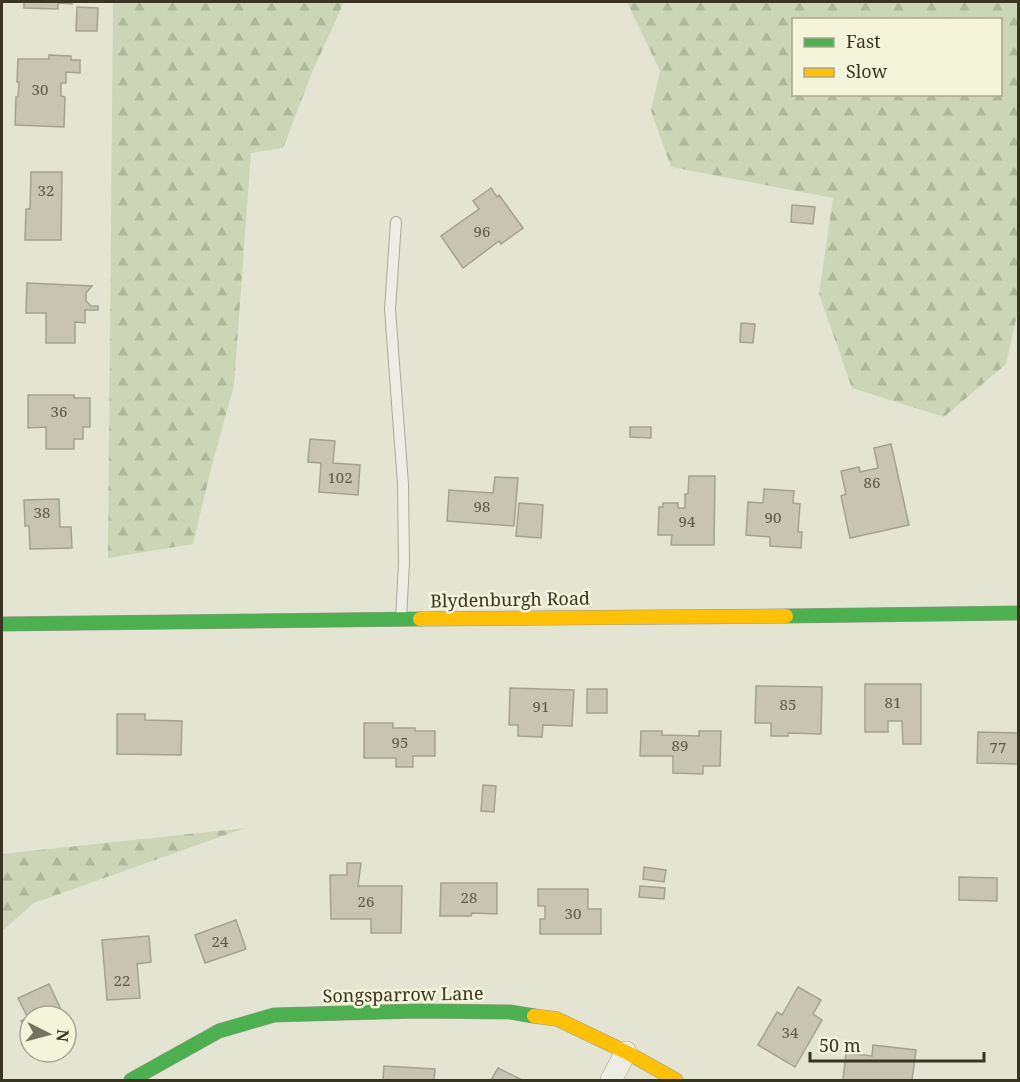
<svg xmlns="http://www.w3.org/2000/svg" width="1020" height="1082" font-family="'Noto Serif',serif">
<style>
.forest{fill:url(#forest-firs);fill-rule:evenodd}
.building{fill:#c8c4b4;stroke:#a5a192;stroke-width:1.5}
.lines{fill:none;stroke-linecap:round;stroke-linejoin:round}
.lane-casing{stroke:#aaa99b;stroke-width:12}
.street-casing{stroke:#aaa99b;stroke-width:22}
.fast-casing{stroke:#9a988b;stroke-width:15}
.slow-casing{stroke:#9a988b;stroke-width:15}
.lane{stroke:#edede3;stroke-width:10}
.street{stroke:#edede3;stroke-width:21}
.fast{stroke:#4caf50;stroke-width:14}
.slow{stroke:#ffc107;stroke-width:14}
.labels{text-anchor:middle;stroke-width:5;stroke-linejoin:round;paint-order:stroke}
.number-label{font-size:15px;fill:#5e5846}
.street-label{font-size:18px;fill:#3a3422;stroke:#f4f4da}
</style>
<defs>
<pattern id="forest-firs" width="22" height="20" patternUnits="userSpaceOnUse" patternTransform="scale(1.5)"><rect width="22" height="20" fill="#ccd6b6"/><path d="M5 1l3.5 6h-7zM16 11l3.5 6h-7z" fill="#b0b89c"/></pattern>
</defs>
<rect width="100%" height="100%" fill="#e4e4d3"/>
<g class="forest">
<path d="M 113,2 L 344,2 L 311,75 L 283,148 L 251,153 L 234,385 L 212,465 L 193,544 L 108,558 Z"/>
<path d="M 627,2 L 1018,2 L 1018,311 L 1006,364 L 944,417 L 852,388 L 819,294 L 833,198 L 671,167 L 651,111 L 660,71 ZM 794,20 L 1000,20 L 1000,94 L 794,94 Z"/>
<path d="M 245,828 L 34,903 L 2,931 L 2,854 Z"/>
</g>
<g class="building">
<path d="M 24,2 L 72,2 L 72,4 L 58,3 L 58,9 L 24,8 Z"/>
<path d="M 77,7 L 98,8 L 97,31 L 76,31 Z"/>
<path d="M 49,55 L 71,56 L 71,60 L 80,60 L 80,73 L 66,72 L 66,83 L 61,83 L 61,96 L 65,97 L 64,127 L 15,125 L 16,97 L 18,97 L 19,82 L 17,82 L 18,59 L 49,59 Z"/>
<path d="M 31,172 L 62,172 L 61,240 L 25,240 L 26,209 L 30,209 Z"/>
<path d="M 491,188 L 497,197 L 499,195 L 523,228 L 501,244 L 499,241 L 463,268 L 441,236 L 479,209 L 473,201 Z"/>
<path d="M 792,205 L 815,207 L 813,224 L 791,222 Z"/>
<path d="M 27,283 L 92,286 L 86,293 L 86,301 L 91,306 L 98,306 L 98,310 L 85,310 L 85,323 L 75,322 L 75,343 L 46,343 L 46,313 L 26,313 Z"/>
<path d="M 741,323 L 755,324 L 753,343 L 740,342 Z"/>
<path d="M 28,395 L 74,395 L 74,398 L 90,398 L 90,427 L 83,427 L 83,439 L 74,439 L 74,449 L 46,449 L 46,427 L 28,428 Z"/>
<path d="M 630,427 L 651,427 L 651,438 L 630,437 Z"/>
<path d="M 310,439 L 335,441 L 333,463 L 360,465 L 358,495 L 319,492 L 321,463 L 308,462 Z"/>
<path d="M 891,444 L 909,525 L 850,538 L 841,496 L 846,494 L 841,471 L 859,467 L 860,472 L 878,468 L 874,448 Z"/>
<path d="M 689,476 L 715,476 L 714,545 L 671,545 L 672,535 L 658,535 L 659,507 L 663,507 L 663,503 L 678,503 L 678,508 L 685,508 L 685,494 L 688,494 Z"/>
<path d="M 495,477 L 518,478 L 514,526 L 447,521 L 449,490 L 493,493 Z"/>
<path d="M 764,489 L 794,491 L 793,503 L 800,504 L 798,532 L 802,532 L 801,548 L 770,546 L 770,537 L 746,535 L 748,502 L 763,503 Z"/>
<path d="M 59,499 L 60,527 L 71,527 L 72,548 L 30,549 L 29,526 L 25,526 L 24,500 Z"/>
<path d="M 519,503 L 543,505 L 541,538 L 516,536 Z"/>
<path d="M 865,684 L 921,684 L 921,744 L 903,744 L 902,721 L 888,721 L 888,732 L 865,732 Z"/>
<path d="M 756,686 L 822,687 L 821,734 L 788,733 L 788,736 L 771,736 L 771,723 L 755,723 Z"/>
<path d="M 510,688 L 574,690 L 572,726 L 543,725 L 542,737 L 518,736 L 518,725 L 509,725 Z"/>
<rect x="587" y="689" width="20" height="24"/>
<path d="M 117,714 L 145,714 L 145,720 L 182,721 L 181,755 L 117,754 Z"/>
<path d="M 364,723 L 393,723 L 393,728 L 415,728 L 415,731 L 435,731 L 435,756 L 413,756 L 413,767 L 396,767 L 396,758 L 364,758 Z"/>
<path d="M 641,731 L 662,731 L 662,735 L 699,736 L 699,731 L 721,731 L 720,766 L 703,766 L 703,774 L 673,773 L 673,756 L 640,756 Z"/>
<path d="M 978,732 L 1018,733 L 1018,764 L 977,763 Z"/>
<path d="M 483,785 L 496,786 L 494,812 L 481,811 Z"/>
<path d="M 347,863 L 361,863 L 358,886 L 402,886 L 401,933 L 371,933 L 371,919 L 331,919 L 330,875 L 347,875 Z"/>
<path d="M 644,867 L 666,870 L 664,882 L 643,879 Z"/>
<path d="M 959,877 L 997,878 L 997,901 L 959,900 Z"/>
<path d="M 441,883 L 497,883 L 497,914 L 472,913 L 471,916 L 440,916 Z"/>
<path d="M 640,886 L 665,888 L 664,899 L 639,897 Z"/>
<path d="M 538,889 L 588,889 L 588,909 L 601,909 L 601,934 L 540,934 L 540,919 L 545,919 L 545,906 L 538,906 Z"/>
<path d="M 236,920 L 246,949 L 205,963 L 195,935 Z"/>
<path d="M 149,936 L 151,962 L 137,964 L 140,998 L 107,1000 L 102,940 Z"/>
<path d="M 49,984 L 64,1016 L 30,1016 L 30,1041 L 21,1021 L 28,1018 L 18,998 Z"/>
<path d="M 798,987 L 821,1000 L 813,1014 L 822,1020 L 795,1067 L 758,1045 L 777,1012 L 782,1015 Z"/>
<path d="M 873,1045 L 916,1050 L 912,1080 L 843,1080 L 846,1053 L 872,1056 Z"/>
<path d="M 384,1066 L 435,1069 L 434,1080 L 383,1080 Z"/>
<path d="M 498,1068 L 522,1080 L 491,1080 Z"/>
</g>
<g class="lines">
<g class="lane-casing">
<path id="lane" d="M 396,222 L 390,309 L 403,484 L 404,563 L 401,619"/>
</g>
<g class="street-casing">
<path id="street" d="M 611,1080 L 626,1052"/>
</g>
<g class="fast-casing">
<g id="fast">
<path d="M 786,616 L 1018,613"/>
<path d="M 2,624 L 420,619"/>
<path d="M 131,1080 L 219,1031 L 274,1015 L 418,1011 L 510,1012 L 534,1016"/>
</g>
</g>
<g class="slow-casing">
<g id="slow">
<path d="M 420,619 L 786,616"/>
<path d="M 534,1016 L 557,1019 L 626,1052 L 676,1080"/>
</g>
</g>
<use href="#lane" class="lane"/>
<use href="#street" class="street"/>
<use href="#fast" class="fast"/>
<use href="#slow" class="slow"/>
</g>
<g class="labels">
<g class="number-label">
<text x="40" y="95">30</text>
<text x="46" y="196">32</text>
<text x="482" y="237">96</text>
<text x="59" y="417">36</text>
<text x="340" y="483">102</text>
<text x="872" y="488">86</text>
<text x="482" y="512">98</text>
<text x="42" y="518">38</text>
<text x="773" y="523">90</text>
<text x="687" y="527">94</text>
<text x="893" y="708">81</text>
<text x="788" y="710">85</text>
<text x="541" y="712">91</text>
<text x="400" y="748">95</text>
<text x="680" y="751">89</text>
<text x="998" y="753">77</text>
<text x="469" y="903">28</text>
<text x="366" y="907">26</text>
<text x="573" y="919">30</text>
<text x="220" y="947">24</text>
<text x="122" y="986">22</text>
<text x="790" y="1038">34</text>
</g>
<g class="street-label">
<text transform="translate(510 600) rotate(-1)" y="6">Blydenburgh Road</text>
<text transform="translate(403 995) rotate(-1)" y="6">Songsparrow Lane</text>
</g>
</g>
<rect width="1020" height="1082" fill="none" stroke="#3a3422" stroke-width="6"/>
<rect x="792" y="18" width="210" height="78" fill="#f4f4da" stroke="#aaa790" stroke-width="1.5"/>
<rect x="804" y="38" width="30" height="9" fill="#4caf50" stroke="#aaa790" stroke-width="1.5"/>
<text x="846" y="48" font-size="18" fill="#3a3422">Fast</text>
<rect x="804" y="68" width="30" height="9" fill="#ffc107" stroke="#aaa790" stroke-width="1.5"/>
<text x="846" y="78" font-size="18" fill="#3a3422">Slow</text>
<g transform="translate(48 1034) rotate(96)"><circle r="28" fill="#f4f4da" stroke="#aaa790" stroke-width="1.5"/>
<path d="M0-4.5L10 22L0 15L-10 22Z" fill="#767260"/>
<text y="-9" font-size="16" font-weight="bold" text-anchor="middle" fill="#3a3422">N</text>
</g>
<path d="M810 1052v9h174v-9" fill="none" stroke="#3a3422" stroke-width="3"/>
<text x="819" y="1052" font-size="18" fill="#3a3422" stroke="#f4f4da" stroke-width="4.5" paint-order="stroke">50 m</text>
</svg>
